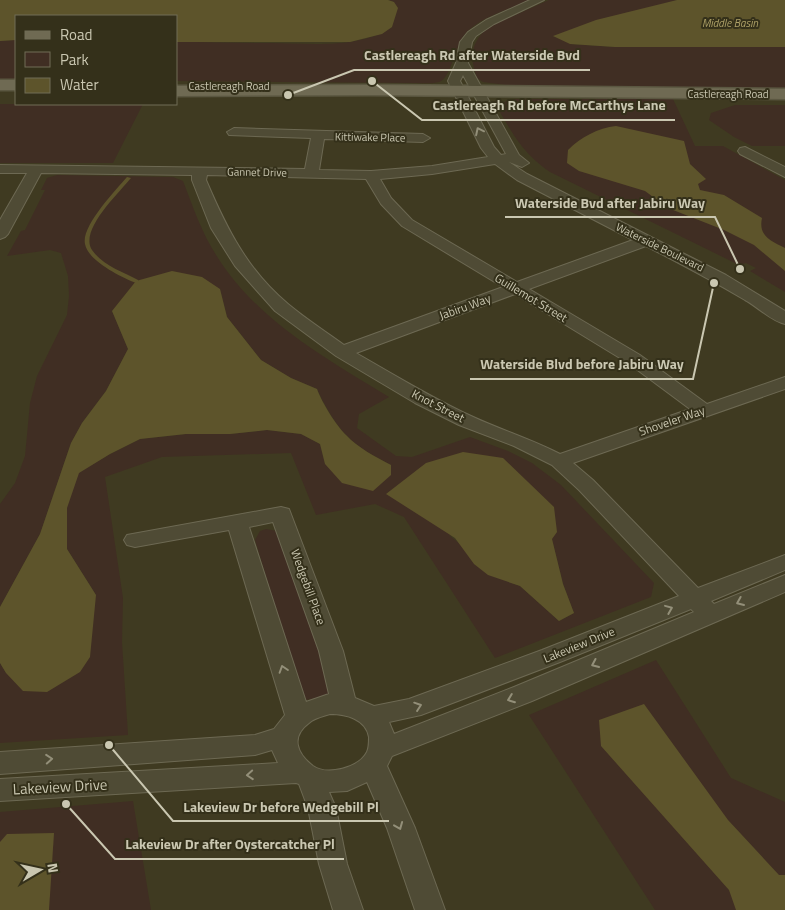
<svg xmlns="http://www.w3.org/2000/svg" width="785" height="910" font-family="'Titillium Web',sans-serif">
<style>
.green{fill:#402e23;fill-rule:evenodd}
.water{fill:#5d542b}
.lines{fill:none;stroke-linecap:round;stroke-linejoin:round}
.stream{fill:#5d542b;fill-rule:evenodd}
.minor-casing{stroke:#6d6953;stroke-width:2}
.major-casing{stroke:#5b5741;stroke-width:3}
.minor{fill:#4f4b35;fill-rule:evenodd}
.major{fill:#6f6a53;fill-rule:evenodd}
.oneway{stroke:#938f79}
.labels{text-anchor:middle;stroke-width:4;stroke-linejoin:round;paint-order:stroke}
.far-water-label{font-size:11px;font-style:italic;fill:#ada067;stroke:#34301a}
.far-street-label{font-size:11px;fill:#cac7b1;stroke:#34301a}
.street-label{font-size:12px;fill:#cac7b1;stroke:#34301a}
.near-street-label{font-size:15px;fill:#cac7b1;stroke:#34301a}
.leader{fill:none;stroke:#cac7b1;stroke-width:2}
.callout-dot{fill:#cac7b1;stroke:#34301a;stroke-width:2}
.callout-label{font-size:14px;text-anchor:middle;font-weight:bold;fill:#cac7b1;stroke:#34301a;stroke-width:4;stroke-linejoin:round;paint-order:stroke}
</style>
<rect width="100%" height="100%" fill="#3f3a21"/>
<g class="green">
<path d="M 388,0 L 531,0 C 511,9 482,16 466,33 C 454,45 452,78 439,82 C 432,84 424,83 416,83 L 176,81 L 176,42 C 207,42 238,43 268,43 C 308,43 357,50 392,27 L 394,2 Z"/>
<path d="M 549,0 L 677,0 L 570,44 L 615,47 L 785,47 L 785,90 L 515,86 L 483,82 L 477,78 C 469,56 471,43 488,27 Z"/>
<path d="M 16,40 L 16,81 L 0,81 L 0,41 Z"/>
<path d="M 510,99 L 673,99 L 695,146 L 723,146 L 785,180 L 785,292 L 750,271 L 756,268 L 746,263 L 739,265 L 550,172 C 522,152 514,136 497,107 Z"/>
<path d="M 0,104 L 143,104 L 113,163 L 0,163 Z"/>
<path d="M 735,105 L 785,105 L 785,146 L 752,146 L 734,137 L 709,120 L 711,113 Z"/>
<path d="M 57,175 L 173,177 L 183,181 C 193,207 202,234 218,258 C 257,320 328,360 389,397 L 359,414 L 357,428 L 396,456 L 412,457 L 470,437 L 508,451 L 532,463 L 561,485 L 654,583 L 651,597 L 495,658 L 404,517 L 375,504 L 316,515 L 291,453 L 162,457 L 105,477 L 123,598 L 122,642 L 128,735 L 0,743 L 0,663 L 6,673 L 96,595 L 67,549 L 66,508 L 78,473 L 110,454 L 140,439 L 186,434 L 230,434 L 267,430 L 301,434 L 320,444 L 325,464 L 391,465 C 376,457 358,448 346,435 C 336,425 323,403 317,389 L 291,378 L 261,360 L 227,317 L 220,289 L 112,311 L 128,349 L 106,391 L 82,423 L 71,443 L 40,534 L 0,607 L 0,504 L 15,483 L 25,456 L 30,403 L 37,376 L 67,315 L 69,296 L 68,276 L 61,253 L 50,250 L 7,256 L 21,231 L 25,230 L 45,190 L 41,190 L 47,178 ZM 449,535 L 552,539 L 563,584 L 574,613 L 559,621 L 520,586 L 504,580 Z"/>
<path d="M 266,529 L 277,531 L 335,694 L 306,700 L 297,678 L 255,540 L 260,531 Z"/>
<path d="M 656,660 L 731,778 L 785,802 L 785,910 L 655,910 L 529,715 Z"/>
<path d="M 133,801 L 151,910 L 0,910 L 0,812 Z"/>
</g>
<g class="water">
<path d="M 0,0 L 388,0 L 394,2 L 398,8 L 392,27 L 382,34 L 350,42 L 176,42 L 176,16 L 16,16 L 16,40 L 0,41 Z"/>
<path d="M 677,0 L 785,0 L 785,47 L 615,47 L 570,44 L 553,36 L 596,20 Z"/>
<path d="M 616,126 L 684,141 L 690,164 L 706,179 L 698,184 L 700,190 L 724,195 L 762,218 C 758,236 771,241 785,248 L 785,271 L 754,245 L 724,230 L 668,208 L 645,191 L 579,171 L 567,163 L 568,150 C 581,137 598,128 616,126 Z"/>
<path d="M 172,271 L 202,277 L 220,289 L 227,317 L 261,360 L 291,378 L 317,389 C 322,403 336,425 346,435 C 358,448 376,457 391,465 L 391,475 L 373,491 L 342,483 L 325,464 L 320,444 L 301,434 L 267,430 L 230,434 L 186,434 L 140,439 L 110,454 L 79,473 L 67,508 L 67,549 L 96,595 L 90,657 L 80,672 L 47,692 L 23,691 L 6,673 L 0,663 L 0,607 L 40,534 L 71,443 L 82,423 L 106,391 L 128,349 L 112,311 L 136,281 Z"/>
<path d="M 463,452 L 503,458 L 554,507 L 557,532 L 552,539 L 563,584 L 574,613 L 559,621 L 520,586 L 488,575 L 474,564 L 455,538 L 386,494 L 426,463 Z"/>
<path d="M 644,704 L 728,820 L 779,875 L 785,875 L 785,910 L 736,910 L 729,890 L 601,746 L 599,720 Z"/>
<path d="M 54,833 L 49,910 L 0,910 L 0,842 L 7,834 Z"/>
</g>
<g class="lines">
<path class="stream" d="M 127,177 L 131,178 C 119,193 79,230 92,250 C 102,265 123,272 138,280 L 138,282 L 136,283 C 121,277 88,261 85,244 C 81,226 116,190 127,177 Z"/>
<g class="minor-casing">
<g id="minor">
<path d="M 530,0 L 544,0 L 494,24 L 476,36 L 472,42 L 468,63 L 519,155 L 529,163 L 522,167 L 509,162 L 527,174 L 726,275 L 785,311 L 785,324 C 771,321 758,307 745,300 C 713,281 679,263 646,246 L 529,289 L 640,355 L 707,404 L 785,377 L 785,389 L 573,463 L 593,480 L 698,588 L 785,555 L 785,570 L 711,601 L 714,604 L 785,575 L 785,592 L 532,701 L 392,756 L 387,766 L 415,828 L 445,910 L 415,910 L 387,828 L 367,782 L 347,791 L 329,792 L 336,808 L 347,864 L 363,910 L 333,910 L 319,864 L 308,808 L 299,784 L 296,783 L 0,801 L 0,779 L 278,763 L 272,750 L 255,755 L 0,774 L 0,752 L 255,735 L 274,729 L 285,715 L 229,530 L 135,547 L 127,545 L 124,540 L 127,535 L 281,507 L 289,509 L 343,651 L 355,698 L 374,706 L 409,699 L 542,650 L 679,596 L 579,490 L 552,465 L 514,446 L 459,425 L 415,403 L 336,356 L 275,311 L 235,266 L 211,228 L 192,180 L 192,175 L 41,173 L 8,234 L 5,237 L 0,239 L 0,220 L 27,173 L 0,173 L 0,165 L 305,169 L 311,138 L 229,135 L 227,132 L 234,128 L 423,134 L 430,138 L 423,142 L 324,139 L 319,170 L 371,171 L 432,166 L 488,157 L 481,148 L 448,81 L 456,63 L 460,42 L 468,32 L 486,20 ZM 463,75 L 506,154 L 501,155 L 494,147 L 460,81 ZM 495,164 L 517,180 L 633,240 L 517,282 L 412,220 L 391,198 L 380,179 L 432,174 ZM 207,175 L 366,179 L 381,204 L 402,226 L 503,287 L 344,345 C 326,332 306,319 288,304 C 247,270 226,227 206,180 ZM 515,294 L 628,363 L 690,409 L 560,454 C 531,439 501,430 471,416 C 432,398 394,375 356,353 ZM 273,522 L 319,651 L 329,694 L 306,702 L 249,527 ZM 691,609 L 694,612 L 514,687 L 394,734 L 389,722 L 421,715 L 560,662 ZM 330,714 C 346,714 366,719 369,737 C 369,742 369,748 367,752 C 359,768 327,776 313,766 C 297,754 290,737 309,723 C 314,718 324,716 330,714 Z"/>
<path d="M 745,147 L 785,167 L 785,177 L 740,154 L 738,151 L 740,148 Z"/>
</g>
</g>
<g class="major-casing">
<g id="major">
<rect x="0" y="80" width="16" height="10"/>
<path d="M 371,85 L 785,89 L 785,99 L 371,95 L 176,96 L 176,86 Z"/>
</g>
</g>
<use href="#minor" class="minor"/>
<use href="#major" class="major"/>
</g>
<defs><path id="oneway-chevron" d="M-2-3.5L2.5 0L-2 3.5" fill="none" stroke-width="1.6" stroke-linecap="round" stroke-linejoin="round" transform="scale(1.25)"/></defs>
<g class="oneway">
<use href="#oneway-chevron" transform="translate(479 131) rotate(-116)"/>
<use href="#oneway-chevron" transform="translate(740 602) rotate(157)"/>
<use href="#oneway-chevron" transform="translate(669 609) rotate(-22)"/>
<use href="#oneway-chevron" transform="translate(595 664) rotate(156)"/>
<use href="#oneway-chevron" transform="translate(283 669) rotate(-108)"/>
<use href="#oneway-chevron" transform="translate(511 699) rotate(159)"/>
<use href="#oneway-chevron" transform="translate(418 706) rotate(-19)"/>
<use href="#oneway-chevron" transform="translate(49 759) rotate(-4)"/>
<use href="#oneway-chevron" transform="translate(250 775) rotate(176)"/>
<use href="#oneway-chevron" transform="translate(399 826) rotate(68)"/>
</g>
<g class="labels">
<g class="far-water-label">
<text x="730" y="27">Middle Basin</text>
</g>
<g class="far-street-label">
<text x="229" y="90">Castlereagh Road</text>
<text x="728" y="98">Castlereagh Road</text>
<text transform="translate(370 137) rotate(1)" y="4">Kittiwake Place</text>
<text transform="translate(257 172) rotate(1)" y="4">Gannet Drive</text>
<text transform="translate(660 247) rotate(26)" y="4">Waterside Boulevard</text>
</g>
<g class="street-label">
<text transform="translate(531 298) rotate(31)" y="4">Guillemot Street</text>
<text transform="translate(465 307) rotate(-20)" y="4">Jabiru Way</text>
<text transform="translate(438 406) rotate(27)" y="4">Knot Street</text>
<text transform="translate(672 421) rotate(-19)" y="4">Shoveler Way</text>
<text transform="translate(308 587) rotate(70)" y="4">Wedgebill Place</text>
<text transform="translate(579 645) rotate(-22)" y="4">Lakeview Drive</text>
</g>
<g class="near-street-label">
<text transform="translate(60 787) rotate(-3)" y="5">Lakeview Drive</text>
</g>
</g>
<path class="leader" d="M288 95L354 70H590M372 81L422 120H675M740 269L715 217H505M714 283L693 379H470M109 745L173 821H389M66 804L115 859H344"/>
<g class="callout-dot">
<circle cx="288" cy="95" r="5"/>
<circle cx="372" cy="81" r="5"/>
<circle cx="740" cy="269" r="5"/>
<circle cx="714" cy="283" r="5"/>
<circle cx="109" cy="745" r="5"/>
<circle cx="66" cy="804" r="5"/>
</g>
<g class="callout-label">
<text x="472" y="60">Castlereagh Rd after Waterside Bvd</text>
<text x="549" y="110">Castlereagh Rd before McCarthys Lane</text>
<text x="610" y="208">Waterside Bvd after Jabiru Way</text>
<text x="582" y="369">Waterside Blvd before Jabiru Way</text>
<text x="281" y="812">Lakeview Dr before Wedgebill Pl</text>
<text x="230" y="849">Lakeview Dr after Oystercatcher Pl</text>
</g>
<rect x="15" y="15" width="162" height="90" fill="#34301a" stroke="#706c56"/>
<rect x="25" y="31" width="25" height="8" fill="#6f6a53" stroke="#706c56"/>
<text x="60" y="40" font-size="15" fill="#cac7b1">Road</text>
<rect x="25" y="52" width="25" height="15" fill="#402e23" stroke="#706c56"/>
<text x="60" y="65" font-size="15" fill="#cac7b1">Park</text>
<rect x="25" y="78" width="25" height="15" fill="#5d542b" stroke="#706c56"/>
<text x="60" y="90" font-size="15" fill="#cac7b1">Water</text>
<g transform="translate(40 870) rotate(81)" stroke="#34301a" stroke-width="4" paint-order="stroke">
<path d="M0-4L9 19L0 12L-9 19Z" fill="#cac7b1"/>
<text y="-8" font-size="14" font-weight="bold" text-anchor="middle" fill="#cac7b1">N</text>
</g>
</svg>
